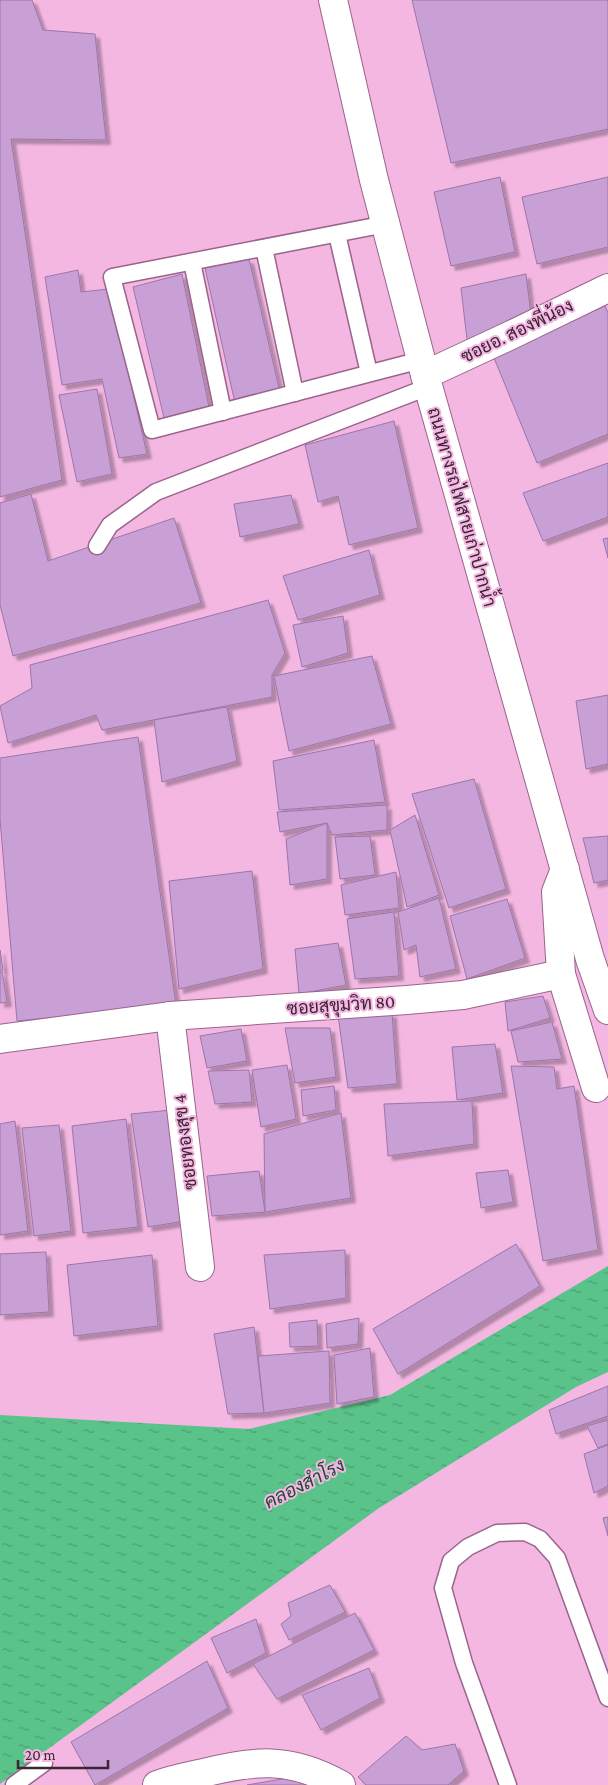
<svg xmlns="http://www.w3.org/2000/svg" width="608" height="1785" font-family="'Crimson Pro',Sarabun,serif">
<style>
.water{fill:url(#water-ripples)}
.building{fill:#c8a0d6;stroke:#9c75a9;filter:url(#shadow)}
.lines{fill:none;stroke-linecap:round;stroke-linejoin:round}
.lane-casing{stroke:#9a648b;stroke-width:19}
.street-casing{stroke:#9a648b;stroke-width:30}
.secondary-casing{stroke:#9a648b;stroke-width:30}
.lane{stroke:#fff;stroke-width:16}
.street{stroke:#fff;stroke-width:28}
.secondary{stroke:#fff;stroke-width:28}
.labels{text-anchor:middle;stroke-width:4;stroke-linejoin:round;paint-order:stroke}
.street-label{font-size:18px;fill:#3c2535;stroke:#f3b7e2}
.water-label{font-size:19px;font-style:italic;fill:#1f4b33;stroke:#f3b7e2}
</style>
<defs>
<pattern id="water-ripples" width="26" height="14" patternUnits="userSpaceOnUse" patternTransform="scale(1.25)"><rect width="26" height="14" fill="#5ac38a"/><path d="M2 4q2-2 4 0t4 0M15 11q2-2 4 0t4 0" fill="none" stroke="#4c9e72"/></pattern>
<filter id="shadow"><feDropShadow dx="4.5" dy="4.5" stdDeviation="1" flood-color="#0004"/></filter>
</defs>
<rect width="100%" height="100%" fill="#f3b7e2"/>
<path class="water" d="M 608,1266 L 608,1372 L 576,1387 L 379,1508 L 0,1784 L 0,1415 L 249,1429 L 390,1395 Z"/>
<g class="building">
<path d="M 0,0 L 32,0 L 43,30 L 95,34 L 106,140 L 11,139 L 62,480 L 0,497 Z"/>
<path d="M 412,0 L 608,0 L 608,129 L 451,163 Z"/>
<path d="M 500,177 L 515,252 L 451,266 L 434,192 Z"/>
<path d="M 608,177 L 608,247 L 537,264 L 522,197 Z"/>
<path d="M 249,259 L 280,392 L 235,403 L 205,268 Z"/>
<path d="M 78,270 L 81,292 L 109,289 L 147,454 L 119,458 L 102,379 L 62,385 L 45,277 Z"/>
<path d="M 182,274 L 209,407 L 164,418 L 133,287 Z"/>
<path d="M 526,274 L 531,315 L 468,348 L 461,288 Z"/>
<path d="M 605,306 L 608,313 L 608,434 L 537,463 L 492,353 Z"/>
<path d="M 97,389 L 112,474 L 77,482 L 59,395 Z"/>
<path d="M 394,421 L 418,528 L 349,545 L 338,496 L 318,502 L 305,445 Z"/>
<path d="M 608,463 L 608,517 L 543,541 L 523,493 Z"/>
<path d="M 31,494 L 48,561 L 174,518 L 201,603 L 13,656 L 0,605 L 0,503 Z"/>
<path d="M 291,495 L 299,524 L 240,537 L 234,504 Z"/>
<path d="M 608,538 L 608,558 L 603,539 Z"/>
<path d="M 369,550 L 380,595 L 298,620 L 283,576 Z"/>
<path d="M 268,600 L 285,653 L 272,675 L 272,697 L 102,730 L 96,715 L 8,743 L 0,706 L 32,688 L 30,665 Z"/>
<path d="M 343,616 L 348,653 L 302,667 L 293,625 Z"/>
<path d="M 372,656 L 391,724 L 289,751 L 274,676 Z"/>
<path d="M 608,695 L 608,764 L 586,769 L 576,701 Z"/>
<path d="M 227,707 L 237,761 L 162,782 L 154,720 Z"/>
<path d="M 138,737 L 176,1005 L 17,1021 L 0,819 L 0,758 Z"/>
<path d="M 374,740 L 385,802 L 279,810 L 273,761 Z"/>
<path d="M 474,779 L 506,889 L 449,908 L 412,794 Z"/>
<path d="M 387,805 L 387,830 L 332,835 L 327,823 L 280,832 L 277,812 Z"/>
<path d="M 415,815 L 439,895 L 407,907 L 390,830 Z"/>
<path d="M 327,823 L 327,879 L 290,885 L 286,839 Z"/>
<path d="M 370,836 L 375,875 L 340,879 L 335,837 Z"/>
<path d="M 608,836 L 608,880 L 594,883 L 583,838 Z"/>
<path d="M 252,871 L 263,969 L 179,989 L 169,881 Z"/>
<path d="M 396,872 L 399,908 L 345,915 L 341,885 Z"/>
<path d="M 439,898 L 456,969 L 420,977 L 416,945 L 404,950 L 398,912 Z"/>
<path d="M 507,899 L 525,958 L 467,979 L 450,916 Z"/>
<path d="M 394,912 L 399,976 L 355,979 L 347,919 Z"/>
<path d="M 338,943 L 346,985 L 299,994 L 295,949 Z"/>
<path d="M 0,950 L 3,970 L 0,970 Z"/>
<path d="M 2,971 L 7,1002 L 0,1003 L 0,972 Z"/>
<path d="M 543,996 L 550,1018 L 508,1031 L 505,1002 Z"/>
<path d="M 392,1013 L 397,1084 L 348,1088 L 338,1015 Z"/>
<path d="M 552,1022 L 562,1059 L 518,1062 L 511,1031 Z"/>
<path d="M 285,1028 L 330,1028 L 336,1077 L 295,1083 Z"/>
<path d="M 241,1029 L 247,1061 L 207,1068 L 200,1036 Z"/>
<path d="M 495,1044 L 503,1093 L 457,1100 L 452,1047 Z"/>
<path d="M 287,1065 L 296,1119 L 261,1127 L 252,1070 Z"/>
<path d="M 511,1066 L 554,1067 L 557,1089 L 574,1086 L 598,1250 L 543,1261 Z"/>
<path d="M 249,1070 L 252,1102 L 215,1104 L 208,1071 Z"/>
<path d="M 334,1086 L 336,1110 L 303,1116 L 301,1090 Z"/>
<path d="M 472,1101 L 474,1144 L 388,1156 L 384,1104 Z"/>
<path d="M 171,1110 L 185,1221 L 148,1227 L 131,1114 Z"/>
<path d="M 341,1113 L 351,1198 L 265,1212 L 264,1134 Z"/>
<path d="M 126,1119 L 138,1227 L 83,1233 L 72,1126 Z"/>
<path d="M 15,1121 L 28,1231 L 0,1235 L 0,1124 Z"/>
<path d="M 59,1125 L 71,1231 L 34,1236 L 22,1128 Z"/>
<path d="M 508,1170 L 513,1202 L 481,1208 L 476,1173 Z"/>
<path d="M 259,1171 L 265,1212 L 212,1216 L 207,1176 Z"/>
<path d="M 516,1244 L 540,1286 L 398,1374 L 373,1329 Z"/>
<path d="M 345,1250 L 346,1298 L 270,1309 L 264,1255 Z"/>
<path d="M 46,1252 L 49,1312 L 0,1315 L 0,1254 Z"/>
<path d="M 152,1255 L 158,1326 L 74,1336 L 67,1265 Z"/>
<path d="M 359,1318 L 358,1344 L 327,1348 L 326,1324 Z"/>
<path d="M 317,1320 L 318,1346 L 290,1347 L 289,1323 Z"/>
<path d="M 254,1327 L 264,1413 L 228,1414 L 214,1334 Z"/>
<path d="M 370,1348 L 374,1397 L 337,1404 L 334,1355 Z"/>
<path d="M 329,1351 L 330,1403 L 264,1413 L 258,1356 Z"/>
<path d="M 608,1386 L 608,1416 L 556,1434 L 549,1410 Z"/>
<path d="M 608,1420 L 608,1444 L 598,1448 L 587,1426 Z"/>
<path d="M 608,1445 L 608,1486 L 594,1493 L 584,1454 Z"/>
<path d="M 608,1517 L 608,1536 L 603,1518 Z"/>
<path d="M 330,1585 L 345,1612 L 289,1640 L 281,1624 L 291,1616 L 288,1603 Z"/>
<path d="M 355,1613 L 374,1650 L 277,1699 L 253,1664 Z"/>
<path d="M 256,1619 L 266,1653 L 227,1673 L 211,1638 Z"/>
<path d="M 207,1661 L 228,1708 L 95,1785 L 71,1742 Z"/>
<path d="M 369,1668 L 380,1698 L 321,1730 L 302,1695 Z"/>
<path d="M 406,1736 L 422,1750 L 455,1744 L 464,1771 L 448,1785 L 366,1785 L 358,1777 Z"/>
<path d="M 339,1769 L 342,1785 L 247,1785 Z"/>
</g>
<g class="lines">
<g class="lane-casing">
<g id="lane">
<path d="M 386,224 L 112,277 L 152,430 L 421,360"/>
<path d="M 337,234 L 369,373"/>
<path d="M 264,248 L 295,393"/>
<path d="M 192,262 L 223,412"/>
<path d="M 97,546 L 110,525 L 156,492 L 428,387"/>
<path d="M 14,1785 L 44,1763"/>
<path d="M 508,1785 L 464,1663 L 443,1588 L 451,1561 L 468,1547 L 497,1533 L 525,1532 L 540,1539 L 557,1558 L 608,1698"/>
</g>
</g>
<g class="street-casing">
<g id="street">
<path d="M 425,375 L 509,336 L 608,288"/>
<path d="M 561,974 L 556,892 L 565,869"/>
<path d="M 170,1016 L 200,1267"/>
<path d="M 0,1039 L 170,1016 L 407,1000 L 463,995 L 561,974 L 596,1088"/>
<path d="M 157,1785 C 170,1780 185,1777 199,1774 C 253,1760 290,1756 341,1785"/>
</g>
</g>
<g class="secondary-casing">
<path id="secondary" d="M 333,0 L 374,180 L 425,375 L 590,959 L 608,1010"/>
</g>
<use href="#lane" class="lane"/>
<use href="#street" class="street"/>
<use href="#secondary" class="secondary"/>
</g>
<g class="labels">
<g class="street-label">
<text transform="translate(517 331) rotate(-26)" y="6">ซอยอ. สองพี่น้อง</text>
<text transform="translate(462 507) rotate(74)" y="6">ถนนทางรถไฟสายเก่าปากน้ำ</text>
<text transform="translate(341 1005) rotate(-4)" y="6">ซอยสุขุมวิท 80</text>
<text transform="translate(185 1142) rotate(-97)" y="6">ซอยทองสุข 4</text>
</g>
<g class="water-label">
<text transform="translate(304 1483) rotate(-27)" y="7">คลองสำโรง</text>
</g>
</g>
<path d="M18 1760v8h90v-8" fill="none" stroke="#3c2535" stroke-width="2.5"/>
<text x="25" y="1760" font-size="15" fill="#3c2535" stroke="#f3b7e2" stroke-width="4" paint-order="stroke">20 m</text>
</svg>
